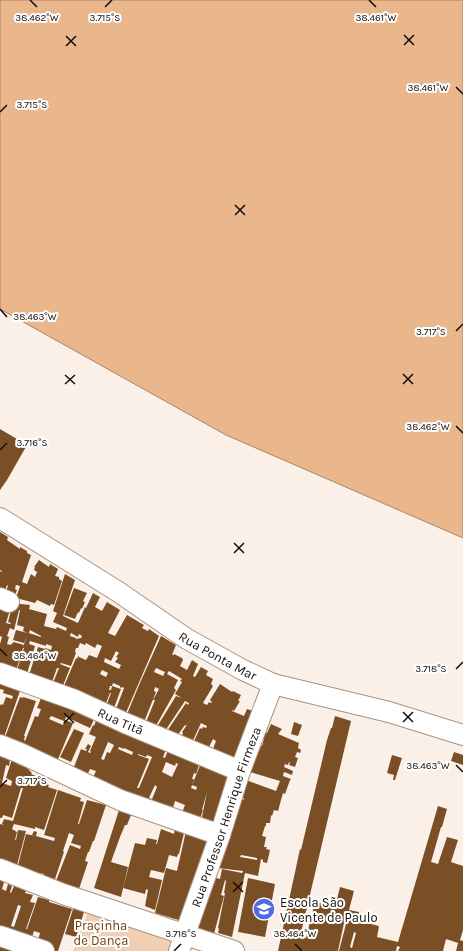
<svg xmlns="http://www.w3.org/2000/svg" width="463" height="951" font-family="Karla,sans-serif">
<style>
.green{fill:#f1cfb4}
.water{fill:#eab78d;stroke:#aa8465}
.building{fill:#7b4f26;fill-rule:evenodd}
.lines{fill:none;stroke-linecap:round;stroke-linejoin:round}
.minor-casing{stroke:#aa9380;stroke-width:22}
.minor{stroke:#fff;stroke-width:20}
.ticks{fill:none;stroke:#160d07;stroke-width:1.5}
.labels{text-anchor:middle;stroke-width:4;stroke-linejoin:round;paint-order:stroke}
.street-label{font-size:13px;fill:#160d07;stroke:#fff}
.poi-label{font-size:13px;fill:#160d07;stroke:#fff;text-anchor:start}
.park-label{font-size:13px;fill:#6f3f0e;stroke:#fff}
.ticks-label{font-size:10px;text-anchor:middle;fill:#160d07;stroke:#fff;stroke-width:4;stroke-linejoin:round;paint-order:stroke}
</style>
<rect width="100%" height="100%" fill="#fbf0e8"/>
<path class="green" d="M 89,909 L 170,935 L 174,942 L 171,951 L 73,951 Z"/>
<path class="water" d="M 0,0 L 463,0 L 463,538 L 226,435 L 0,309 Z"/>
<g class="building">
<path d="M 0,429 L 27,445 L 7,480 L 0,490 Z"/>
<path d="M 0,532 L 8,537 L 7,540 L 20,549 L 20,547 L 27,551 L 27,553 L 31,555 L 22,582 L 27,584 L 31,574 L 35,577 L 37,572 L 34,570 L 35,567 L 34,567 L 39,560 L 49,567 L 50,564 L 58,569 L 55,576 L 59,577 L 59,579 L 62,581 L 54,605 L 51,604 L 50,606 L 37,600 L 35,603 L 16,598 L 20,586 L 16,585 L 15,589 L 17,590 L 13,599 L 4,596 L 8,586 L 7,585 L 4,593 L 0,592 L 0,571 L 2,572 L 2,571 L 0,570 Z"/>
<path d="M 65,574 L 75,580 L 63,616 L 78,623 L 85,607 L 86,608 L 93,593 L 100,597 L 95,607 L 102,611 L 107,602 L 120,610 L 108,633 L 115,636 L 127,615 L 144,625 L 142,628 L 148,631 L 149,629 L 159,636 L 125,715 L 105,709 L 111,693 L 110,693 L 104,708 L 64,686 L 76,658 L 77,659 L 78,656 L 79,657 L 86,660 L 89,655 L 97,658 L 102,646 L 97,644 L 95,648 L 86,643 L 85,645 L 80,643 L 78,648 L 76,648 L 75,652 L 76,653 L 71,666 L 61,663 L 60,664 L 70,668 L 62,688 L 29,675 L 38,647 L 45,649 L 45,648 L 51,650 L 52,646 L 46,644 L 46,646 L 30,641 L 29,644 L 35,646 L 27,674 L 17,670 L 24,648 L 23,648 L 16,671 L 0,669 L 0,644 L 2,637 L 0,636 L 0,602 L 10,610 L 6,623 L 10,624 L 11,623 L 8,622 L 13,603 L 21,604 L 30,605 L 29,609 L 47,614 L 44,626 L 56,629 L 57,627 L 66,631 L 67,628 L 53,622 L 57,613 L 53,611 ZM 19,610 L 20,610 L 17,625 L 24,627 L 23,631 L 28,633 L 16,630 L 13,640 L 24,643 L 27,636 L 23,647 L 24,645 L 14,642 L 13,643 L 12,643 L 11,645 L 7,644 L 9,637 L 7,636 L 10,628 L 14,630 ZM 30,630 L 41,636 L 41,637 L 29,633 ZM 71,633 L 78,637 L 79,634 L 82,636 L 81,638 L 76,639 L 76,638 L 70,636 ZM 116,651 L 119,653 L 116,657 L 118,658 L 115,662 L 121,665 L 119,669 L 104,662 L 105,658 L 111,661 ZM 57,668 L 59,668 L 53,683 L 52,682 ZM 102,670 L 108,673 L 106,677 L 100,674 ZM 113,683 L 120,686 L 120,687 L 121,688 L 122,687 L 124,688 L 116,709 L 114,708 L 121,689 L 112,686 L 111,690 L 109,690 L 110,686 L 112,686 Z"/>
<path d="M 74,588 L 87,593 L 83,601 L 85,602 L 82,609 L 81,608 L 79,613 L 78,612 L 75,619 L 64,615 Z"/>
<path d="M 161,636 L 176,645 L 172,655 L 174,655 L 174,654 L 182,658 L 183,660 L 180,666 L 187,670 L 192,660 L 198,664 L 193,676 L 195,677 L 201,667 L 208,671 L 206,675 L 213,679 L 211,684 L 213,686 L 203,703 L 207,705 L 209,702 L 211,703 L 212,702 L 210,700 L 220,684 L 232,692 L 233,691 L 241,695 L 238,701 L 240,701 L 234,711 L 232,710 L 232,711 L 244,716 L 247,709 L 253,711 L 235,767 L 191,748 L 200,728 L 202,729 L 203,727 L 206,728 L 207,726 L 201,723 L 190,747 L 179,742 L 183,733 L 182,732 L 192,718 L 186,726 L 185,725 L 174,740 L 165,734 L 186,703 L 188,705 L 189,703 L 185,701 L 163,734 L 155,730 L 176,696 L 182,698 L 175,694 L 182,682 L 180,681 L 182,679 L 169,671 L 167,674 L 178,680 L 174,688 L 176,690 L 153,731 L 144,727 L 155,700 L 153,700 L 159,689 L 155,687 L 154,691 L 156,692 L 142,727 L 125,719 L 139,685 ZM 156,668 L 165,672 L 163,676 L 154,672 ZM 213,739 L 216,741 L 213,749 L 209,747 Z"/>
<path d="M 0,677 L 22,685 L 3,740 L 0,738 L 0,706 L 1,704 L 3,705 L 6,697 L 12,699 L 13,696 L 3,693 L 4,690 L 0,689 Z"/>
<path d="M 43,693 L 97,713 L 90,728 L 66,717 L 65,720 L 73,723 L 56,764 L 4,740 L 20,697 L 23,698 L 23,697 L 36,701 L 24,736 L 25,736 L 24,740 L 25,741 L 35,716 L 38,717 L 41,709 L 37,708 ZM 51,716 L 64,721 L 63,725 L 49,719 Z"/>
<path d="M 335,716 L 351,721 L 300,937 L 306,938 L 315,902 L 335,907 L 340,887 L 354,891 L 349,910 L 359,912 L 358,917 L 364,919 L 363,922 L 379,926 L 377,937 L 398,942 L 438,806 L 447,809 L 442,827 L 441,827 L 431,862 L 438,864 L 447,837 L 458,840 L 451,862 L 463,866 L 463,930 L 460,940 L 463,941 L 463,951 L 456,951 L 458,943 L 446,939 L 443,951 L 398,951 L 400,947 L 397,946 L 396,951 L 339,951 L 346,924 L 344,923 L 338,951 L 278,951 L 300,849 L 301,850 L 327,740 L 331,728 L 332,728 ZM 354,932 L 356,933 L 352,948 L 350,947 Z"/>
<path d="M 97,718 L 167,747 L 163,757 L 165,758 L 168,750 L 190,758 L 189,761 L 190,761 L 191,759 L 200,762 L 196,774 L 194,773 L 192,779 L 194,779 L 191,788 L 196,790 L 197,787 L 192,785 L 201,763 L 215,769 L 214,771 L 232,779 L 217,826 L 201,822 L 207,792 L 202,810 L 203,810 L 200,819 L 181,815 L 185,805 L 175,801 L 173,808 L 151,800 L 150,803 L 122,794 L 124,790 L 116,787 L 115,790 L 92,780 L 96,771 L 90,769 L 85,780 L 78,776 L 81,770 L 74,767 L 81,749 L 86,751 L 87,749 L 85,749 L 88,744 L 91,746 L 88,752 L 90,753 L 91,752 L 90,751 L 96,737 L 89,734 L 93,725 L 94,726 ZM 108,742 L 114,745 L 110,753 L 107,752 L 104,760 L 101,759 ZM 119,747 L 124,749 L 124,748 L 133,752 L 132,755 L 118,749 ZM 138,754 L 146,757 L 147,755 L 152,757 L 139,788 L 137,788 L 149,759 L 138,755 ZM 166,762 L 175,766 L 176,763 L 178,764 L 172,777 L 162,772 ZM 155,785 L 157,787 L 152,799 L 149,798 Z"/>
<path d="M 294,722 L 302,725 L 298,736 L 291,734 Z"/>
<path d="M 271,724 L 282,729 L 278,734 L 299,743 L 298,748 L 301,750 L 300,753 L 297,752 L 295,757 L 298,758 L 295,767 L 289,765 L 290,763 L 289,762 L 288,765 L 285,764 L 284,767 L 293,771 L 292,775 L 284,772 L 283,776 L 291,779 L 290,780 L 285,794 L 283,793 L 278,811 L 274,810 L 272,816 L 271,815 L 270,823 L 266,823 L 266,826 L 265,826 L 262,836 L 266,837 L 264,847 L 267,847 L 266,849 L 270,850 L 267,863 L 263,862 L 263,860 L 261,859 L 258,876 L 245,873 L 232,937 L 218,933 L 219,929 L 218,928 L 225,893 L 224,893 L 226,881 L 225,880 L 221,895 L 224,896 L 214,934 L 196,930 L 210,883 L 214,884 L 216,878 L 220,879 L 222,869 L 242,873 L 243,872 L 243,871 L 218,868 L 239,799 L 243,800 L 244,798 L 240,797 L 246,780 L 276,791 L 280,781 L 250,772 L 259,744 L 262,746 L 264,739 L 261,738 L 263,731 L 267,733 ZM 241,855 L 257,858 L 257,860 L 240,857 Z"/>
<path d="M 74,729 L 84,733 L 71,762 L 60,757 Z"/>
<path d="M 0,751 L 9,754 L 8,759 L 10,760 L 9,766 L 6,765 L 2,783 L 11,786 L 12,781 L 6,778 L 12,759 L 18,761 L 17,764 L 26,767 L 32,773 L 31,774 L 36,776 L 36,777 L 40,779 L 39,781 L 49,785 L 48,787 L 57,790 L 44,830 L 35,827 L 35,829 L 14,824 L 12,829 L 17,832 L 15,840 L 16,840 L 18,830 L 26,831 L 16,869 L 0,863 L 0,824 L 4,825 L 2,824 L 4,819 L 13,821 L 23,788 L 21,788 L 12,818 L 3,815 L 2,818 L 0,818 L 0,780 L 1,780 L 0,779 Z"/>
<path d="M 454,752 L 463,755 L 463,765 L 451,761 Z"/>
<path d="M 392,755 L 402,758 L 395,780 L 393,780 L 394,775 L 387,773 Z"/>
<path d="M 58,790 L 81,798 L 80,801 L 84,802 L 78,824 L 79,824 L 87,800 L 106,805 L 94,841 L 93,841 L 89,852 L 88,852 L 85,861 L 88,862 L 79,889 L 56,881 L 70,845 L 80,849 L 81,846 L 71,843 L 74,835 L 69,833 L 63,851 L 64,852 L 54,882 L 43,877 L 44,874 L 41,873 L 40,876 L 17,869 L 26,834 L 36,836 L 32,835 L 34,831 L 37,832 L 36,836 L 54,841 L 55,838 L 44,835 Z"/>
<path d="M 119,810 L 131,815 L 127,825 L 125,825 L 120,837 L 111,862 L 128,867 L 121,897 L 94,888 Z"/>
<path d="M 175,827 L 181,829 L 181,832 L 184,833 L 179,854 L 178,854 L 177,857 L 169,855 L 164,873 L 151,870 L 149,877 L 162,880 L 155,910 L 145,906 L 148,890 L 146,889 L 145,894 L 123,888 L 135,843 L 145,845 L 147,838 L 157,840 L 156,844 L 157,844 L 161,829 L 174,834 Z"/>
<path d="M 186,831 L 211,835 L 196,885 L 191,884 L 182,921 L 155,913 L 166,868 L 177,871 Z"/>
<path d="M 248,878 L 275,884 L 265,937 L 238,932 Z"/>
<path d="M 0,880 L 4,882 L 2,889 L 6,891 L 8,884 L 12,886 L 10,892 L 11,893 L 14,886 L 26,891 L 25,893 L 33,895 L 30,902 L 35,903 L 26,929 L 27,929 L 38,897 L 49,900 L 49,902 L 72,909 L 58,951 L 55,951 L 37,944 L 40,933 L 34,931 L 31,940 L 0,929 ZM 18,905 L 21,906 L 14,927 L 11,926 Z"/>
<path d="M 74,906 L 85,909 L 76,937 L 65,934 Z"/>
<path d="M 0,942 L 18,951 L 0,951 Z"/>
</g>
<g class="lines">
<g class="minor-casing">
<g id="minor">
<path id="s1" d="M 0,518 L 117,591 L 187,639 L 243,670 L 273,684 L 389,712 L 463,735"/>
<path d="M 0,598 L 9,602"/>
<path id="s2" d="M 0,673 L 75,700 L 125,723 L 240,771"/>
<path d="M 0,745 L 20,753 L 120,800 L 220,835"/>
<path d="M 0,869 L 63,894 L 234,951"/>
<path d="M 0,936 L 44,951"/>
<path id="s3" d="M 179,951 L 220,835 L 240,771 L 273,684"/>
</g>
</g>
<use href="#minor" class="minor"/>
</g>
<path class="ticks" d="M 30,0 L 37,7M 369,0 L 376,7M 105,7 L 112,0M 404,35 L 414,45M 66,36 L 76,46M 404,45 L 414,35M 66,46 L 76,36M 456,87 L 463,94M 0,112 L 7,105M 235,205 L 245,215M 235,215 L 245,205M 0,309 L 7,317M 456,331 L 463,324M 403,374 L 413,384M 65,375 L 75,384M 65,384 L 75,375M 403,384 L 413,374M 456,426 L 463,433M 0,450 L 7,443M 234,543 L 244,553M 234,553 L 244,543M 0,649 L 7,656M 456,669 L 463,662M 403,712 L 413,722M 64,713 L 74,723M 403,722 L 413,712M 64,723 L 74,713M 456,765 L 463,772M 0,787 L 7,780M 233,882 L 243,892M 233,892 L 243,882M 295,944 L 302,951M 174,951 L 181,944"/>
<defs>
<g id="school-disc" transform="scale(1.15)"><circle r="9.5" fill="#526ce1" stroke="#fff"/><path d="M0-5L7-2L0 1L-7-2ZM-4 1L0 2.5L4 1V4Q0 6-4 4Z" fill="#fff"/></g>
</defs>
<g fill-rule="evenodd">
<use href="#school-disc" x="264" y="909"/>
</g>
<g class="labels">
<g class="street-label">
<text dy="5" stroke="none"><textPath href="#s1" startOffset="258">Rua Ponta Mar</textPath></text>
<text dy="5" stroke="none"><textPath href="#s2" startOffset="130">Rua Titã</textPath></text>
<text dy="5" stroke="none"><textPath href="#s3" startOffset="142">Rua Professor Henrique Firmeza</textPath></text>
</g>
<g class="poi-label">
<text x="280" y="907">Escola São<tspan x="280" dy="15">Vicente de Paulo</tspan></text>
</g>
<g class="park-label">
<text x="101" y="930">Praçinha<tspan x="101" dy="15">de Dança</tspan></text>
</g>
</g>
<g class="ticks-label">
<text x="376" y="21">38.461°W</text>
<text x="37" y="21">38.462°W</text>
<text x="105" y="21">3.715°S</text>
<text x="428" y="91">38.461°W</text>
<text x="32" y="108">3.715°S</text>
<text x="35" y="320">38.463°W</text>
<text x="431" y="335">3.717°S</text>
<text x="428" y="430">38.462°W</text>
<text x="32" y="446">3.716°S</text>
<text x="35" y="659">38.464°W</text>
<text x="431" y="672">3.718°S</text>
<text x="428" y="769">38.463°W</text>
<text x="32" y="784">3.717°S</text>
<text x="181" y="937">3.718°S</text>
<text x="295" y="937">38.464°W</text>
</g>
</svg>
